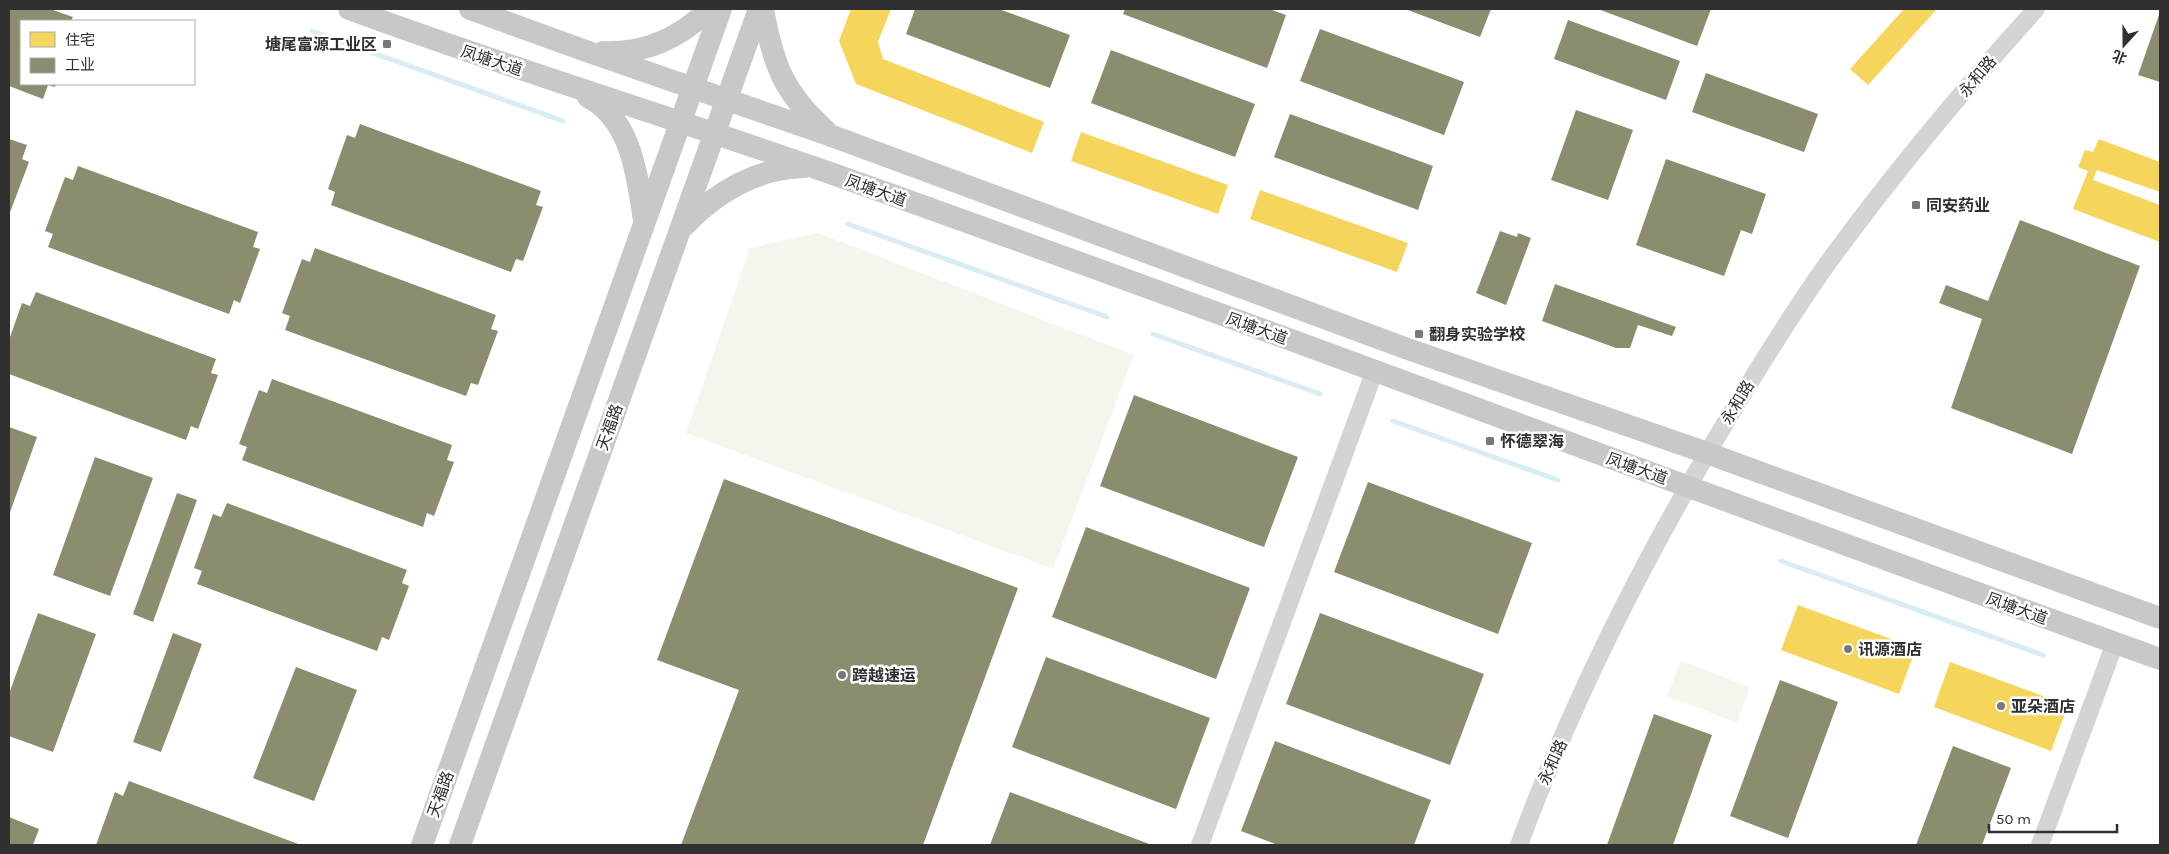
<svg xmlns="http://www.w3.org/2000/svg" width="2169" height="854" font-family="Karla,'Noto Sans SC',sans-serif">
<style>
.green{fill:#f3f6ec}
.homes{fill:#f6d55c}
.industry{fill:#8c8c6e}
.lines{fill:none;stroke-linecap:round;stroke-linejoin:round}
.stream{stroke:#d8eef4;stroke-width:5}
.minor{stroke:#d4d4d4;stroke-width:18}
.major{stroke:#c8c8c8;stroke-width:22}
.poi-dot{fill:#787878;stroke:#fff;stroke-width:2}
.labels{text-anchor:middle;stroke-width:5;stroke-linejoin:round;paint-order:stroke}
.poi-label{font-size:16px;font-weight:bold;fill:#303030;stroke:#fff;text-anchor:start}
.street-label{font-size:16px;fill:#303030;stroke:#fff}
</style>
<rect width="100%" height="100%" fill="#fff"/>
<g class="green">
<path d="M 818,233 L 1134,355 L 1053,569 L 686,433 L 750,248 Z"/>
<path d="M 1681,661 L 1750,687 L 1737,723 L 1667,696 Z"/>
</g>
<g class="homes">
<path d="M 851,9 L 891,9 L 878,42 L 883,59 L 1044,122 L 1032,153 L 856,84 L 839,41 Z"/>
<path d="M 1904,9 L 1937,9 L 1868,85 L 1850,69 Z"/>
<path d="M 1081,132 L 1228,185 L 1218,214 L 1071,161 Z"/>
<path d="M 2099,139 L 2160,162 L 2160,192 L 2097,170 L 2093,180 L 2160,205 L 2160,242 L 2073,209 L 2088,171 L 2078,167 L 2085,150 L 2093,152 Z"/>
<path d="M 1260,190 L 1408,243 L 1397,272 L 1250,219 Z"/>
<path d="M 1798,605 L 1916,648 L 1899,694 L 1781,650 Z"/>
<path d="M 1950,662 L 2068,705 L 2051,751 L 1934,707 Z"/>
</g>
<g class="industry">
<path d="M 9,9 L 50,9 L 73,17 L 71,21 L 21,21 L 21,84 L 56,84 L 55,87 L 48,85 L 43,99 L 9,86 Z"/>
<path d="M 915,9 L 999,9 L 1070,35 L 1050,88 L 906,34 Z"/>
<path d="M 1125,9 L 1269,9 L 1286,15 L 1267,68 L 1123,14 Z"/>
<path d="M 1405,9 L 1491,9 L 1480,37 Z"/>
<path d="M 1598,9 L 1711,9 L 1697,46 Z"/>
<path d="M 2160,12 L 2160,82 L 2138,75 Z"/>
<path d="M 1568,20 L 1680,61 L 1666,100 L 1554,59 Z"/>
<path d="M 1320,29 L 1464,82 L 1444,135 L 1300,81 Z"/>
<path d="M 1111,50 L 1255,104 L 1235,157 L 1091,103 Z"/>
<path d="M 1706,73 L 1818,114 L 1804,152 L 1692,112 Z"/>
<path d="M 1576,110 L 1633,130 L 1608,200 L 1551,180 Z"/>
<path d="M 1290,114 L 1433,166 L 1418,210 L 1274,157 Z"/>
<path d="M 360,124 L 541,191 L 536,205 L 543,207 L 523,261 L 516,259 L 511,272 L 331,205 L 335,192 L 328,189 L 347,135 L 355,138 Z"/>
<path d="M 9,139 L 27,145 L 22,159 L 29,162 L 9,215 Z"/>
<path d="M 1666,159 L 1766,194 L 1752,234 L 1741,230 L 1724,276 L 1636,245 Z"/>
<path d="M 78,166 L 258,232 L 253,247 L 260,249 L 240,303 L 234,300 L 229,314 L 48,247 L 53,234 L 45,231 L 65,177 L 73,180 Z"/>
<path d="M 2020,220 L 2140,266 L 2072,454 L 1951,408 L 1982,319 L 1939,303 L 1946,285 L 1988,301 Z"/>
<path d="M 1500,231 L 1517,237 L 1518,233 L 1531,238 L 1506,305 L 1476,293 Z"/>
<path d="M 315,248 L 496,315 L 491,329 L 498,331 L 478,385 L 471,383 L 466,396 L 285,330 L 290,316 L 282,313 L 302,259 L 310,262 Z"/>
<path d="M 1555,284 L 1676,327 L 1672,336 L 1638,325 L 1630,348 L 1616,348 L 1542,321 Z"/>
<path d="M 36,292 L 216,359 L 211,373 L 218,375 L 198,429 L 191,426 L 186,440 L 9,374 L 9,340 L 22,303 L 30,306 Z"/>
<path d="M 272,379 L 452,445 L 447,460 L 454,462 L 434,516 L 427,513 L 423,527 L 242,460 L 247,447 L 239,444 L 259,390 L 267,393 Z"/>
<path d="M 1134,395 L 1298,457 L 1264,547 L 1100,486 Z"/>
<path d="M 9,427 L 37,437 L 9,515 Z"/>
<path d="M 95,457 L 153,478 L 110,596 L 53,575 Z"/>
<path d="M 724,479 L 1018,588 L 923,845 L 681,845 L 739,690 L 657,660 Z"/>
<path d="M 1368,482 L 1532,543 L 1498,634 L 1334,572 Z"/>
<path d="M 177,493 L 197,500 L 153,622 L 133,614 Z"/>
<path d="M 227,503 L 407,570 L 402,583 L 409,586 L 389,640 L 382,637 L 377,651 L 197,584 L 202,571 L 194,568 L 213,514 L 221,517 Z"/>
<path d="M 1086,527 L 1250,588 L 1216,679 L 1052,617 Z"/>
<path d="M 38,613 L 96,634 L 53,752 L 9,736 L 9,694 Z"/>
<path d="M 1320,613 L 1484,674 L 1450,765 L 1286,704 Z"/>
<path d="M 173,633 L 202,644 L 161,752 L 133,742 Z"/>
<path d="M 1046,657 L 1210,718 L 1176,809 L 1012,747 Z"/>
<path d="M 296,667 L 357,690 L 314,801 L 253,778 Z"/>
<path d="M 1780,680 L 1838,702 L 1788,838 L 1730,816 Z"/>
<path d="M 1654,714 L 1712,735 L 1673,845 L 1607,845 Z"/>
<path d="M 1275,741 L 1431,800 L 1414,845 L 1278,845 L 1241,831 Z"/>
<path d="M 1953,746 L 2011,768 L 1982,845 L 1916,845 Z"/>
<path d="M 129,781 L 301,845 L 96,845 L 115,792 L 123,796 Z"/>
<path d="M 1010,792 L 1152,845 L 990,845 Z"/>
<path d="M 9,817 L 39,829 L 33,845 L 9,845 Z"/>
</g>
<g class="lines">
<g class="stream">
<path d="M 312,31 L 563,121"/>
<path d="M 848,224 L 1107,317"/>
<path d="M 1153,334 L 1320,394"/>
<path d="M 1393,421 L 1558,480"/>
<path d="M 1781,561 L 2043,655"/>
</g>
<g class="minor">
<path d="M 1200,845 L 1375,370"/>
<path d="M 1519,845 C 1570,707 1636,574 1711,447 C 1747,386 1784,325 1825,267 C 1890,177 1962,91 2036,9"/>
<path d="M 2040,845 L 2115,643"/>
</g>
<g class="major">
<path d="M 349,9 C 503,66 661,114 816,168 C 1266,327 1711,498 2160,659"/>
<path d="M 470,9 L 586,51 L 832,136 L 1405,348 L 1707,453 L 2160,618"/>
<path d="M 763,9 C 773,64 783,92 825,130"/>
<path d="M 603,52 C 645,54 680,38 709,9"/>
<path d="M 588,97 C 632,120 637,176 644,220"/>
<path d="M 684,226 C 716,192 757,168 804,167"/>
<path d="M 422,845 L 721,9"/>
<path d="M 460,845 L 759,9"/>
</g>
</g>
<g class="poi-dot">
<rect x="382" y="39" width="10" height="10" rx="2.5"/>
<rect x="1911" y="200" width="10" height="10" rx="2.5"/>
<rect x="1414" y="329" width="10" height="10" rx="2.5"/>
<rect x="1485" y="436" width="10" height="10" rx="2.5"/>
<circle cx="1848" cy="649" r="5"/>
<circle cx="842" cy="675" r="5"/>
<circle cx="2001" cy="706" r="5"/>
</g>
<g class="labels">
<g class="poi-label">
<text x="377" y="50" text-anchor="end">塘尾富源工业区</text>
<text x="1926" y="211">同安药业</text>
<text x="1429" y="340">翻身实验学校</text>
<text x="1500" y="447">怀德翠海</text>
<text x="1858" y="655">讯源酒店</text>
<text x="852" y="681">跨越速运</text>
<text x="2011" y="712">亚朵酒店</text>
</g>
<g class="street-label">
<text transform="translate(492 60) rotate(18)" y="6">凤塘大道</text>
<text transform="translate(1977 76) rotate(-50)" y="6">永和路</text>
<text transform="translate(876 190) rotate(20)" y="6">凤塘大道</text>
<text transform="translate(1257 328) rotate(20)" y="6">凤塘大道</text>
<text transform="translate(1737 402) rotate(-59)" y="6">永和路</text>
<text transform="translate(609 427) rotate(-70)" y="6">天福路</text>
<text transform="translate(1637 468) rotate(20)" y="6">凤塘大道</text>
<text transform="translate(2017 608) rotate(20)" y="6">凤塘大道</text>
<text transform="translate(1552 762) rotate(-66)" y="6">永和路</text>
<text transform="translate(440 794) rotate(-70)" y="6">天福路</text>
</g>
</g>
<rect width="2169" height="854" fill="none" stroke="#303030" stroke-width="20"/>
<rect x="20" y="20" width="175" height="65" fill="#ffffff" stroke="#acacac"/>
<rect x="30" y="32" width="25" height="15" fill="#f6d55c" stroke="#acacac"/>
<text x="65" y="45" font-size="15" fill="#303030">住宅</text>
<rect x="30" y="58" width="25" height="15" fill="#8c8c6e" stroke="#acacac"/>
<text x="65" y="70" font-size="15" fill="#303030">工业</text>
<g transform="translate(2124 45) rotate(201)" stroke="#ffffff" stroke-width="4" paint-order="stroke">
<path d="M0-4L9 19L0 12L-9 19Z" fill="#303030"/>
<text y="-8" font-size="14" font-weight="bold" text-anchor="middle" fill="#303030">北</text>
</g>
<path d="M1989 824v8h128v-8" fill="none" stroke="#303030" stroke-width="2.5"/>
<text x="1996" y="824" font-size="15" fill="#303030" stroke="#ffffff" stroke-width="4" paint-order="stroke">50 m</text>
</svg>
